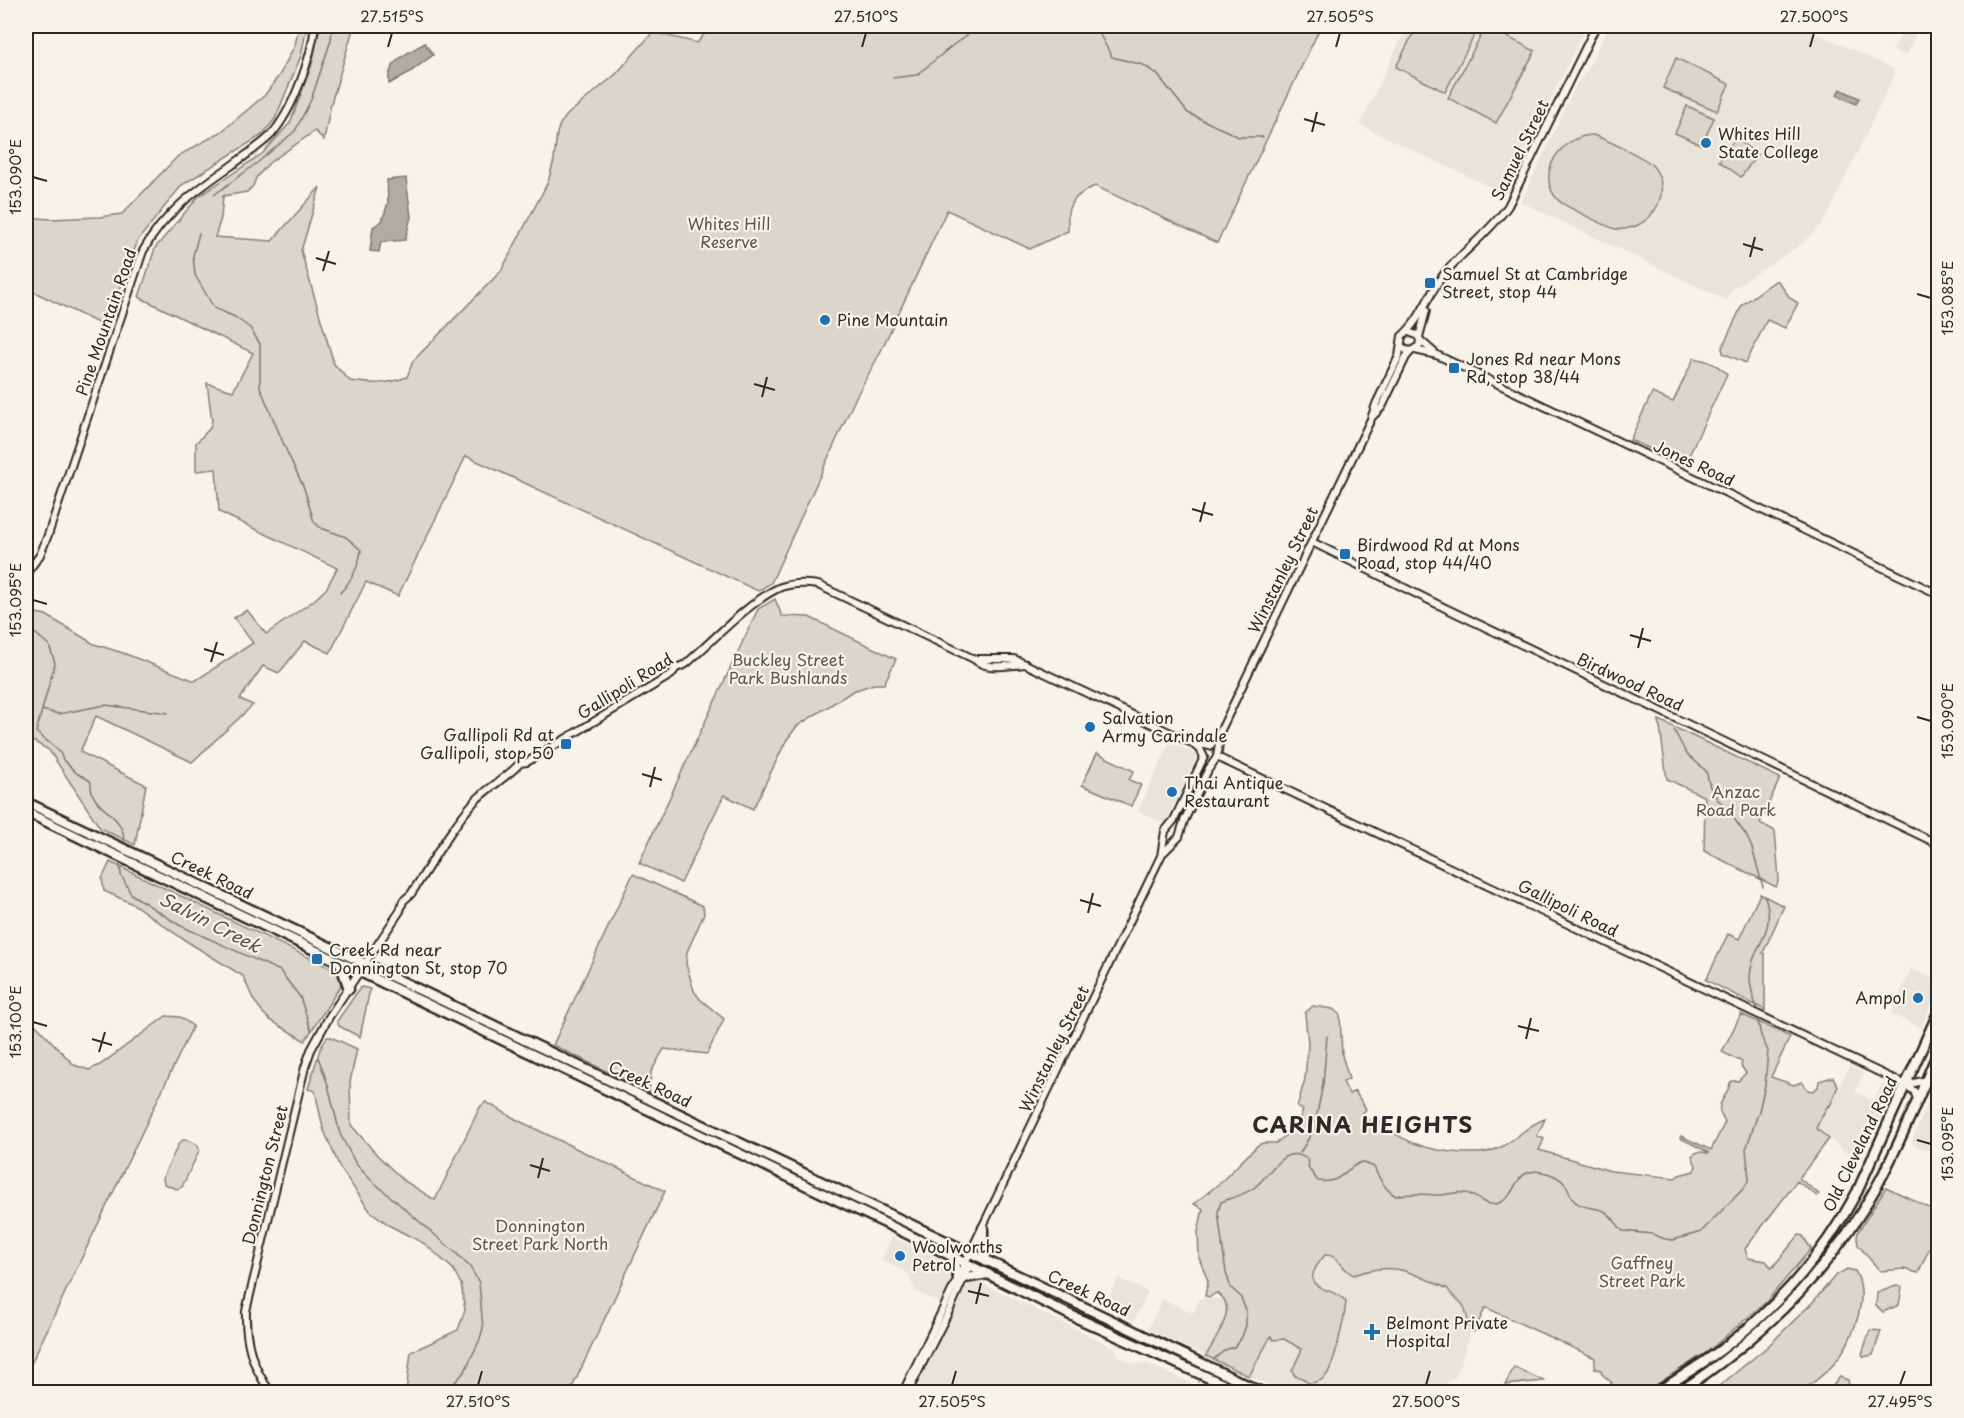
<svg xmlns="http://www.w3.org/2000/svg" width="1964" height="1418" font-family="'Playpen Sans',sans-serif">
<style>
.built{fill:#e8e4da}
.green{fill:#dad6cc;stroke:#82807c;stroke-width:1.5}
.water{fill:#afaca4;stroke:#7a7874;stroke-width:1.5}
.lines{fill:none;stroke-linecap:round;stroke-linejoin:round}
.stream{stroke:#7a7874;stroke-width:1.5}
.tertiary-casing{stroke:#2b2b2b;stroke-width:10}
.primary-casing{stroke:#2b2b2b;stroke-width:13}
.trunk-casing{stroke:#2b2b2b;stroke-width:13}
.tertiary{stroke:#f7f3e8;stroke-width:6}
.primary{stroke:#f7f3e8;stroke-width:8}
.trunk{stroke:#f7f3e8;stroke-width:8}
.ticks{fill:none;stroke:#2b2b2b;stroke-width:2}
.poi-dot{fill:#1f6fb2;stroke:#f7f3e8;stroke-width:2}
.labels{text-anchor:middle;stroke-width:4.5;stroke-linejoin:round;paint-order:stroke}
.poi-label{font-size:16px;fill:#2b2b2b;stroke:#f7f3e8;text-anchor:start}
.street-label{font-size:16px;fill:#2b2b2b;stroke:#f7f3e8}
.park-label{font-size:16px;fill:#575653;stroke:#f7f3e8}
.water-label{font-size:18px;font-style:italic;fill:#53524f;stroke:#f7f3e8}
.district-label{font-size:22px;font-weight:bold;letter-spacing:1.5px;fill:#2b2b2b;stroke:#f7f3e8}
.neatline{fill:none;stroke:#2b2b2b;stroke-width:2}
.ticks-label{font-size:15px;text-anchor:middle;fill:#2b2b2b}
</style>
<rect width="100%" height="100%" fill="#f7f3e8"/>
<filter id="ink" filterUnits="userSpaceOnUse"><feTurbulence type="fractalNoise" baseFrequency=".0167" numOctaves="2"/><feDisplacementMap in="SourceGraphic" scale="12" xChannelSelector="R" yChannelSelector="G"/><feConvolveMatrix kernelMatrix="1 2 1 2 8 2 1 2 1" color-interpolation-filters="sRGB"/></filter>
<g filter="url(#ink)">
<g class="built">
<path d="M 1407,26 L 1586,26 L 1505,194 L 1360,125 Z"/>
<path d="M 1609,26 L 1801,26 L 1894,69 L 1894,76 L 1825,220 L 1802,244 L 1732,289 L 1726,300 L 1521,202 L 1577,83 L 1587,70 Z"/>
<path d="M 1905,26 L 1920,26 L 1907,53 L 1902,54 L 1893,50 Z"/>
<path d="M 1170,742 L 1198,755 L 1165,824 L 1138,811 Z"/>
<path d="M 1911,969 L 1938,981 L 1938,988 L 1921,1028 L 1891,1014 Z"/>
<path d="M 1849,1066 L 1864,1073 L 1855,1092 L 1874,1101 L 1882,1083 L 1895,1090 L 1888,1108 L 1877,1125 L 1861,1147 L 1858,1145 L 1849,1155 L 1816,1128 L 1828,1105 L 1830,1105 Z"/>
<path d="M 1938,1085 L 1938,1147 L 1935,1154 L 1913,1144 L 1912,1140 L 1935,1088 Z"/>
<path d="M 1325,1231 L 1480,1304 L 1456,1376 L 1440,1389 L 1427,1392 L 1284,1392 L 1249,1376 Z"/>
<path d="M 892,1237 L 943,1261 L 949,1268 L 951,1276 L 949,1285 L 940,1303 L 915,1291 L 908,1273 L 881,1260 Z"/>
<path d="M 1118,1278 L 1148,1292 L 1134,1321 L 1104,1307 Z"/>
<path d="M 974,1282 L 981,1283 L 1115,1348 L 1117,1355 L 1134,1364 L 1149,1364 L 1210,1392 L 915,1392 L 967,1284 Z"/>
<path d="M 1200,1298 L 1234,1300 L 1206,1356 L 1148,1329 L 1163,1299 L 1193,1313 Z"/>
</g>
<g class="green">
<path d="M 299,26 L 307,26 L 301,56 L 275,119 L 262,135 L 182,185 L 138,240 L 106,327 L 26,288 L 26,217 L 50,219 L 99,217 L 122,214 L 178,156 L 221,132 L 265,95 L 280,74 L 295,45 Z"/>
<path d="M 320,26 L 354,26 L 331,104 L 324,140 L 315,131 L 269,163 L 256,178 L 253,186 L 247,192 L 223,196 L 221,218 L 215,237 L 272,241 L 320,187 L 301,251 L 334,364 L 350,381 C 373,384 385,385 407,377 L 413,361 L 501,271 L 548,182 L 554,160 L 557,133 L 560,124 L 568,114 L 616,74 L 653,32 L 697,43 L 711,26 L 1321,26 L 1217,243 L 1095,186 C 1085,190 1070,199 1068,212 C 1067,219 1069,224 1068,231 L 1030,249 L 947,210 L 880,353 L 856,397 L 771,583 L 758,591 L 466,456 L 398,596 L 366,582 L 330,653 L 305,641 L 279,673 L 263,666 L 240,699 L 253,705 L 192,762 L 96,716 L 80,752 L 146,785 L 135,845 L 100,828 L 49,750 L 29,739 L 32,727 L 26,721 L 26,611 L 46,615 L 94,644 L 123,653 L 195,681 L 253,643 L 234,618 L 247,610 L 266,634 L 313,601 L 326,589 L 337,568 L 219,512 L 216,469 L 196,471 L 196,443 L 210,428 L 212,421 L 207,383 L 233,391 L 253,353 L 139,297 L 155,248 L 198,197 L 263,153 L 290,123 L 312,64 Z"/>
<path d="M 1417,26 L 1479,26 L 1445,92 L 1396,67 Z"/>
<path d="M 1486,26 L 1535,51 L 1496,123 L 1448,98 Z"/>
<path d="M 1676,58 L 1729,84 L 1717,111 L 1663,88 Z"/>
<path d="M 1687,106 L 1714,118 L 1702,145 L 1675,133 Z"/>
<path d="M 1593,135 C 1605,139 1643,157 1651,164 C 1672,186 1659,218 1633,227 C 1627,229 1621,230 1615,229 C 1606,226 1564,206 1558,200 C 1534,175 1561,135 1593,135 Z"/>
<path d="M 1736,138 L 1757,155 L 1741,177 L 1719,161 Z"/>
<path d="M 1775,281 L 1778,281 L 1790,298 L 1798,303 L 1785,328 L 1767,320 L 1746,363 L 1723,353 L 1722,348 L 1742,305 Z"/>
<path d="M 1694,358 C 1708,361 1717,364 1727,374 L 1685,464 L 1630,440 L 1652,393 L 1673,402 Z"/>
<path d="M 775,599 L 782,616 L 809,617 L 896,659 L 884,684 L 874,684 L 853,691 L 797,726 L 786,741 L 753,809 L 724,795 L 681,883 L 639,863 L 758,609 Z"/>
<path d="M 1659,720 L 1780,778 L 1760,823 L 1775,831 L 1779,879 L 1776,887 L 1704,851 L 1705,797 L 1667,779 Z"/>
<path d="M 1097,753 L 1134,771 L 1129,780 L 1141,785 L 1131,806 L 1082,785 Z"/>
<path d="M 110,862 L 337,971 L 341,978 L 341,985 L 305,1041 L 270,1020 L 263,1013 L 253,999 L 243,976 L 183,939 L 133,904 L 104,891 L 102,879 Z"/>
<path d="M 633,874 L 703,906 L 704,914 L 687,952 L 686,964 L 694,991 L 700,999 L 724,1019 L 707,1054 L 664,1049 L 651,1072 L 649,1092 L 553,1045 Z"/>
<path d="M 1760,894 L 1784,906 L 1763,953 L 1765,954 L 1765,1010 L 1706,980 L 1728,934 L 1739,939 Z"/>
<path d="M 362,987 L 370,989 L 360,1037 L 339,1026 L 337,1021 L 360,988 Z"/>
<path d="M 1313,1006 L 1333,1009 L 1340,1015 L 1342,1055 L 1349,1079 L 1343,1082 L 1349,1094 L 1355,1091 L 1366,1109 L 1362,1114 L 1370,1122 L 1375,1117 C 1398,1142 1429,1151 1462,1153 C 1475,1153 1487,1154 1499,1148 C 1515,1141 1528,1124 1545,1119 L 1537,1136 L 1544,1139 L 1539,1150 L 1611,1171 L 1675,1178 L 1679,1175 L 1694,1171 L 1696,1166 L 1692,1156 C 1698,1149 1703,1153 1710,1153 L 1680,1138 L 1681,1136 L 1711,1150 L 1725,1122 C 1724,1118 1721,1116 1720,1112 C 1717,1103 1729,1093 1730,1083 L 1732,1081 L 1738,1081 L 1746,1073 L 1741,1066 L 1742,1062 L 1722,1052 L 1741,1014 L 1790,1037 L 1771,1077 L 1794,1085 L 1802,1082 L 1808,1090 L 1813,1091 L 1818,1087 L 1819,1081 L 1833,1077 L 1838,1086 L 1830,1106 L 1828,1105 L 1816,1128 L 1829,1139 L 1799,1178 L 1819,1194 L 1817,1196 L 1797,1181 L 1745,1249 L 1748,1258 L 1766,1261 L 1772,1268 L 1799,1235 L 1803,1236 L 1811,1249 L 1766,1302 L 1707,1352 L 1645,1392 L 1601,1392 L 1612,1383 L 1602,1374 L 1601,1370 L 1595,1369 L 1595,1358 L 1487,1308 L 1485,1308 L 1474,1332 L 1470,1330 C 1468,1323 1467,1313 1464,1307 C 1460,1299 1451,1297 1448,1289 C 1413,1273 1392,1260 1354,1275 C 1341,1270 1339,1254 1325,1255 C 1291,1294 1336,1285 1346,1302 C 1345,1315 1334,1368 1325,1377 C 1320,1382 1315,1383 1308,1383 L 1302,1378 L 1295,1376 L 1292,1371 L 1302,1349 L 1284,1339 L 1273,1340 L 1271,1336 L 1249,1376 L 1206,1356 C 1215,1339 1241,1304 1216,1293 L 1210,1297 L 1205,1296 L 1208,1281 L 1199,1258 L 1198,1232 L 1203,1209 L 1194,1204 L 1221,1182 L 1258,1145 L 1263,1143 L 1276,1143 L 1285,1136 L 1292,1120 L 1298,1122 L 1303,1110 L 1297,1107 L 1305,1079 L 1308,1044 L 1305,1013 Z"/>
<path d="M 166,1016 L 180,1017 L 193,1026 L 26,1374 L 26,1018 L 34,1023 L 74,1065 L 89,1070 L 100,1065 Z"/>
<path d="M 327,1037 L 331,1037 L 357,1049 L 350,1082 L 351,1125 L 378,1156 L 403,1180 L 435,1200 L 480,1107 L 486,1102 L 519,1121 L 665,1191 L 570,1392 L 406,1392 L 411,1352 L 458,1330 L 465,1310 L 461,1284 L 453,1269 L 425,1244 L 392,1227 L 370,1211 L 340,1168 L 323,1128 L 315,1091 L 308,1089 L 320,1049 Z"/>
<path d="M 183,1140 L 187,1140 L 198,1145 L 199,1151 L 182,1187 L 177,1189 L 164,1184 L 163,1177 L 179,1143 Z"/>
<path d="M 1886,1187 L 1938,1212 L 1938,1230 L 1918,1273 L 1904,1269 L 1880,1271 L 1858,1245 L 1857,1237 L 1858,1232 Z"/>
<path d="M 1847,1269 L 1855,1271 C 1871,1297 1852,1343 1833,1365 C 1824,1375 1811,1384 1801,1392 L 1712,1392 L 1767,1347 L 1813,1302 L 1835,1276 Z"/>
<path d="M 1896,1286 L 1902,1287 L 1899,1305 L 1883,1312 L 1876,1305 L 1877,1293 Z"/>
<path d="M 1870,1330 L 1881,1331 L 1873,1355 L 1864,1357 L 1862,1354 Z"/>
<path d="M 1514,1367 L 1544,1381 L 1505,1385 Z"/>
<path d="M 1840,1377 L 1848,1380 L 1850,1392 L 1828,1392 Z"/>
</g>
<g class="water">
<path d="M 425,43 L 433,55 L 410,72 L 389,84 C 386,61 408,53 425,43 Z"/>
<path d="M 1840,89 L 1859,98 L 1856,104 L 1837,95 Z"/>
<path d="M 406,178 L 411,217 L 405,240 L 381,242 L 379,252 L 370,251 L 373,227 L 382,221 L 388,203 L 387,180 Z"/>
</g>
<g class="lines">
<g class="stream">
<path d="M 1095,26 L 1112,57 L 1143,65 L 1157,74 L 1188,113 L 1239,137 L 1263,137"/>
<path d="M 893,78 L 917,75 L 953,45 L 980,26"/>
<path d="M 214,195 L 257,163 L 295,131 L 311,100 L 331,40 L 332,26"/>
<path d="M 199,233 L 193,256 L 195,275 L 214,308 L 235,317 L 250,328 L 260,344 L 260,387 L 287,452 L 304,488 L 314,522 L 321,528 L 346,537 L 361,550 C 359,567 351,581 340,593"/>
<path d="M 26,631 L 36,634 L 49,645 L 55,663 L 36,732 C 45,741 60,747 63,760 C 69,764 72,770 78,774 C 83,777 87,778 91,782 C 89,813 127,810 124,846"/>
<path d="M 42,710 L 59,714 L 105,705 L 168,713"/>
<path d="M 1674,730 L 1686,753 L 1706,771 L 1710,787 L 1718,800 L 1724,805 L 1746,835 L 1752,848 L 1763,887"/>
<path d="M 120,862 L 121,875 L 131,894 L 179,925 L 280,971 L 300,997 L 311,1030"/>
<path d="M 1757,1011 C 1755,1001 1750,989 1750,978 C 1750,947 1778,933 1765,897"/>
<path d="M 318,1057 L 328,1085 L 340,1134 L 356,1164 L 370,1179 L 456,1253 L 470,1267 L 479,1283 L 483,1328 L 480,1339 L 465,1371 L 446,1392"/>
<path d="M 1300,1153 L 1314,1129 L 1323,1084 L 1327,1036"/>
<path d="M 1214,1359 L 1225,1350 L 1234,1347 L 1242,1337 L 1246,1325 L 1246,1310 L 1240,1296 L 1231,1288 L 1226,1273 L 1218,1212 L 1221,1202 C 1231,1198 1247,1194 1255,1187 C 1272,1173 1283,1143 1307,1159 L 1309,1169 L 1318,1181 C 1343,1184 1342,1169 1362,1162 L 1374,1167 C 1379,1179 1385,1190 1396,1196 C 1412,1192 1426,1195 1442,1195 C 1449,1194 1457,1192 1465,1193 C 1476,1194 1483,1206 1495,1204 C 1515,1200 1512,1180 1527,1173 C 1538,1168 1558,1175 1565,1184 C 1570,1191 1570,1199 1577,1203 C 1586,1209 1595,1207 1604,1211 C 1612,1215 1616,1224 1623,1231 L 1652,1234 L 1665,1239 L 1673,1240 L 1701,1232 L 1744,1188 L 1749,1179 L 1746,1149 L 1759,1111 L 1765,1085 L 1768,1051 L 1761,1036 L 1758,1021"/>
<path d="M 1198,1382 L 1199,1380"/>
</g>
<g class="tertiary-casing">
<g id="tertiary">
<path d="M 1419,337 L 1426,311"/>
<path d="M 1420,340 L 1437,355"/>
<path d="M 1401,346 L 1406,350 L 1411,351 L 1419,346 L 1420,340 L 1417,335 L 1408,332"/>
<path d="M 1415,350 L 1437,355 L 1938,594"/>
<path d="M 1373,416 L 1382,407 L 1406,357 L 1411,351"/>
<path d="M 1312,542 L 1441,606 L 1938,844"/>
<path d="M 26,574 L 40,555 L 48,535 L 143,251 C 164,213 196,190 231,166 C 244,156 259,147 271,135 C 293,110 311,59 315,26"/>
<path d="M 974,659 L 1014,659 L 1021,662 L 1192,743 L 1210,746 L 1220,732 L 1371,419 L 1376,404 L 1399,356 L 1402,336 C 1422,319 1428,294 1444,274 C 1464,250 1490,232 1508,206 L 1596,26"/>
<path d="M 1217,757 L 1906,1085 L 1914,1091 L 1917,1099"/>
<path d="M 1163,853 L 1179,837 L 1184,821 L 1208,770 L 1217,757 L 1220,736"/>
<path d="M 1906,1085 L 1926,1080"/>
<path d="M 271,1392 C 252,1368 245,1342 246,1311 L 305,1067 L 311,1050 L 329,1017 L 400,911 L 403,901 L 411,894 C 431,864 450,829 474,802 C 488,787 507,778 520,763 L 527,762 L 671,675 L 676,668 L 686,664 C 710,643 753,598 781,587 C 793,583 805,583 818,585 L 974,659 C 987,671 1008,665 1025,664"/>
<path d="M 903,1392 L 1161,856 L 1165,831 L 1174,820 L 1204,757 L 1200,749 L 1195,746"/>
<path d="M 908,1392 L 950,1309 L 970,1264"/>
</g>
</g>
<g class="primary-casing">
<g id="primary">
<path d="M 26,802 L 1262,1392"/>
<path d="M 26,812 L 893,1227 L 1066,1313 L 1240,1392"/>
<path d="M 340,963 L 349,989"/>
<path d="M 983,1228 L 983,1247 L 987,1262"/>
<path d="M 952,1255 L 958,1278"/>
<path d="M 964,1278 L 988,1274"/>
</g>
</g>
<g class="trunk-casing">
<g id="trunk">
<path d="M 1657,1392 C 1679,1378 1701,1365 1722,1349 C 1778,1307 1824,1253 1857,1192 L 1938,1013"/>
<path d="M 1679,1392 C 1760,1339 1831,1270 1878,1184 C 1901,1142 1919,1096 1938,1052"/>
</g>
</g>
<use href="#tertiary" class="tertiary"/>
<use href="#primary" class="primary"/>
<use href="#trunk" class="trunk"/>
</g>
</g>
<path class="ticks" d="M 388,47 L 392,33M 862,47 L 866,33M 1336,47 L 1340,33M 1810,47 L 1814,33M 1304,119 L 1325,125M 1312,132 L 1317,112M 33,177 L 47,181M 1743,244 L 1763,250M 1750,257 L 1755,237M 316,258 L 336,264M 323,271 L 329,251M 1917,294 L 1931,298M 754,384 L 775,390M 762,397 L 767,377M 1192,509 L 1213,515M 1200,522 L 1205,502M 33,600 L 47,604M 1630,635 L 1651,641M 1638,648 L 1643,628M 204,649 L 224,655M 211,662 L 217,642M 1917,717 L 1931,721M 642,774 L 662,780M 650,787 L 655,767M 1080,900 L 1101,906M 1088,913 L 1093,893M 33,1022 L 47,1026M 1518,1026 L 1539,1031M 92,1039 L 112,1045M 1526,1039 L 1531,1018M 99,1052 L 105,1032M 1917,1140 L 1931,1144M 530,1165 L 550,1171M 538,1178 L 543,1158M 968,1291 L 989,1296M 976,1304 L 981,1283M 478,1385 L 482,1371M 952,1385 L 956,1371M 1426,1385 L 1430,1371M 1900,1385 L 1905,1371"/>
<g class="poi-dot">
<circle cx="1706" cy="143" r="6"/>
<rect x="1424" y="277" width="12" height="12" rx="3"/>
<circle cx="825" cy="320" r="6"/>
<rect x="1448" y="362" width="12" height="12" rx="3"/>
<rect x="1339" y="548" width="12" height="12" rx="3"/>
<circle cx="1090" cy="727" r="6"/>
<rect x="560" y="738" width="12" height="12" rx="3"/>
<circle cx="1172" cy="792" r="6"/>
<rect x="311" y="953" width="12" height="12" rx="3"/>
<circle cx="1918" cy="998" r="6"/>
<circle cx="900" cy="1256" r="6"/>
<path d="M1369 1323h6v6h6v6h-6v6h-6v-6h-6v-6h6z"/>
</g>
<g class="labels">
<g class="poi-label">
<text x="1718" y="140">Whites Hill<tspan x="1718" dy="18">State College</tspan></text>
<text x="1442" y="280">Samuel St at Cambridge<tspan x="1442" dy="18">Street, stop 44</tspan></text>
<text x="837" y="326">Pine Mountain</text>
<text x="1466" y="365">Jones Rd near Mons<tspan x="1466" dy="18">Rd, stop 38/44</tspan></text>
<text x="1357" y="551">Birdwood Rd at Mons<tspan x="1357" dy="18">Road, stop 44/40</tspan></text>
<text x="1102" y="724">Salvation<tspan x="1102" dy="18">Army Carindale</tspan></text>
<text x="554" y="741" text-anchor="end">Gallipoli Rd at<tspan x="554" dy="18">Gallipoli, stop 50</tspan></text>
<text x="1184" y="789">Thai Antique<tspan x="1184" dy="18">Restaurant</tspan></text>
<text x="329" y="956">Creek Rd near<tspan x="329" dy="18">Donnington St, stop 70</tspan></text>
<text x="1906" y="1004" text-anchor="end">Ampol</text>
<text x="912" y="1253">Woolworths<tspan x="912" dy="18">Petrol</tspan></text>
<text x="1386" y="1329">Belmont Private<tspan x="1386" dy="18">Hospital</tspan></text>
</g>
<g class="street-label">
<text transform="translate(1520 150) rotate(-64)" y="6">Samuel Street</text>
<text transform="translate(106 322) rotate(-71)" y="6">Pine Mountain Road</text>
<text transform="translate(1694 463) rotate(25)" y="6">Jones Road</text>
<text transform="translate(1283 570) rotate(-64)" y="6">Winstanley Street</text>
<text transform="translate(1630 682) rotate(25)" y="6">Birdwood Road</text>
<text transform="translate(625 686) rotate(-32)" y="6">Gallipoli Road</text>
<text transform="translate(212 875) rotate(26)" y="6">Creek Road</text>
<text transform="translate(1568 908) rotate(26)" y="6">Gallipoli Road</text>
<text transform="translate(1054 1049) rotate(-64)" y="6">Winstanley Street</text>
<text transform="translate(650 1084) rotate(25)" y="6">Creek Road</text>
<text transform="translate(1860 1144) rotate(-64)" y="6">Old Cleveland Road</text>
<text transform="translate(265 1175) rotate(-76)" y="6">Donnington Street</text>
<text transform="translate(1089 1293) rotate(25)" y="6">Creek Road</text>
</g>
<g class="park-label">
<text x="729" y="230">Whites Hill<tspan x="729" dy="18">Reserve</tspan></text>
<text x="788" y="666">Buckley Street<tspan x="788" dy="18">Park Bushlands</tspan></text>
<text x="1736" y="798">Anzac<tspan x="1736" dy="18">Road Park</tspan></text>
<text x="540" y="1232">Donnington<tspan x="540" dy="18">Street Park North</tspan></text>
<text x="1642" y="1269">Gaffney<tspan x="1642" dy="18">Street Park</tspan></text>
</g>
<g class="water-label">
<text transform="translate(210 923) rotate(27)" y="6">Salvin Creek</text>
</g>
<g class="district-label">
<text x="1363" y="1133">CARINA HEIGHTS</text>
</g>
</g>
<rect width="1964" height="1418" fill="none" stroke="#f7f3e8" stroke-width="66"/>
<rect x="33" y="33" width="1898" height="1352" class="neatline"/>
<g class="ticks-label">
<text x="392" y="22">27.515°S</text>
<text x="866" y="22">27.510°S</text>
<text x="1340" y="22">27.505°S</text>
<text x="1814" y="22">27.500°S</text>
<text transform="translate(16 177) rotate(-90)" y="5">153.090°E</text>
<text transform="translate(1948 298) rotate(-90)" y="5">153.085°E</text>
<text transform="translate(16 600) rotate(-90)" y="5">153.095°E</text>
<text transform="translate(1948 721) rotate(-90)" y="5">153.090°E</text>
<text transform="translate(16 1022) rotate(-90)" y="5">153.100°E</text>
<text transform="translate(1948 1144) rotate(-90)" y="5">153.095°E</text>
<text x="478" y="1407">27.510°S</text>
<text x="952" y="1407">27.505°S</text>
<text x="1426" y="1407">27.500°S</text>
<text x="1900" y="1407">27.495°S</text>
</g>
</svg>
